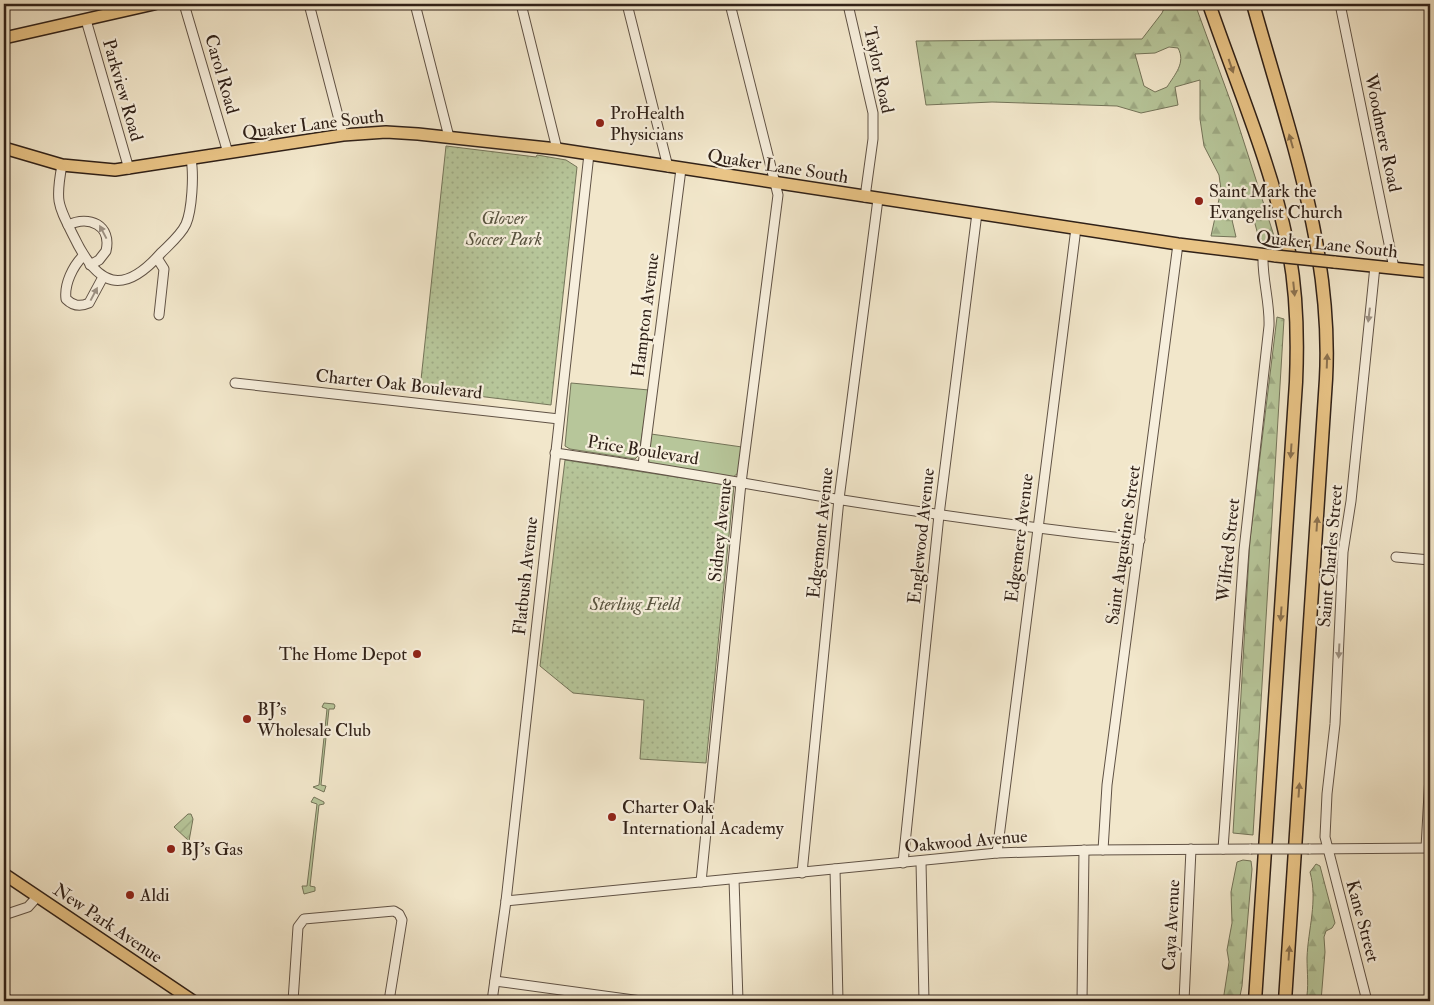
<svg xmlns="http://www.w3.org/2000/svg" width="1434" height="1005" font-family="'IM FELL Double Pica',serif">
<style>
.grass{fill:#b7c69a;stroke:#747459}
.forest{fill:url(#forest-firs);stroke:#747459;fill-rule:evenodd}
.park{fill:url(#park-dots);stroke:#747459}
.garden{fill:url(#garden-furrows);stroke:#747459}
.lines{fill:none;stroke-linecap:round;stroke-linejoin:round}
.minor-casing{stroke:#605245;stroke-width:11}
.major-casing{stroke:#302118;stroke-width:14}
.highway-casing{stroke:#302118;stroke-width:15}
.minor{stroke:#f7efdd;stroke-width:9}
.major{stroke:#e9c486;stroke-width:11}
.highway{stroke:#e9c486;stroke-width:12}
.rail-casing{stroke:#302118;stroke-width:4}
.rail{stroke:#f7efdd;stroke-width:2;stroke-dasharray:5.5;stroke-linecap:butt}
.minor-bridge-casing{stroke:#605245;stroke-width:11;stroke-linecap:butt}
.major-bridge-casing{stroke:#302118;stroke-width:14;stroke-linecap:butt}
.minor-bridge{stroke:#f7efdd;stroke-width:9}
.major-bridge{stroke:#e9c486;stroke-width:11}
.oneway{fill:#8c724f}
.oneway2{fill:#9d9284}
.poi-dot{fill:#8f2418;stroke:#f7efdd;stroke-width:2}
.labels{text-anchor:middle;stroke-width:4.5;stroke-linejoin:round;paint-order:stroke}
.street-label{font-size:18px;fill:#302118;stroke:#f7efdd}
.poi-label{font-size:18px;fill:#302118;stroke:#f7efdd;text-anchor:start}
.park-label{font-size:18px;font-style:italic;fill:#58533f;stroke:#f7efdd}
</style>
<defs>
<pattern id="forest-firs" width="22" height="20" patternUnits="userSpaceOnUse" patternTransform="scale(1.25)"><rect width="22" height="20" fill="#b7c69a"/><path d="M5 1l3.5 6h-7zM16 11l3.5 6h-7z" fill="#9eaa84"/></pattern>
<pattern id="park-dots" width="8" height="8" patternUnits="userSpaceOnUse" patternTransform="scale(1.25)"><rect width="8" height="8" fill="#b7c69a"/><path d="M2 2h.1M6 6h.1" fill="none" stroke="#9eaa84" stroke-width="1.8" stroke-linecap="round"/></pattern>
<pattern id="garden-furrows" width="10" height="10" patternUnits="userSpaceOnUse" patternTransform="scale(1.25)"><rect width="10" height="10" fill="#b7c69a"/><path d="M-1 1l2-2M0 10L10 0M9 11l2-2" fill="none" stroke="#9eaa84"/></pattern>
</defs>
<rect width="100%" height="100%" fill="#f2e7cb"/>
<filter id="stains"><feTurbulence type="fractalNoise" baseFrequency=".004" numOctaves="4"/><feColorMatrix values="0 0 0 0 .2 0 0 0 0 .09 0 0 0 0 .02 0 0 0 .5 -.17"/></filter>
<radialGradient id="worn" r=".72"><stop offset=".6" stop-color="#630" stop-opacity="0"/><stop offset="1" stop-color="#630" stop-opacity=".3"/></radialGradient>
<g class="grass">
<path d="M 571,383 L 649,390 L 639,455 L 635,459 L 570,449 L 565,446 Z"/>
<path d="M 651,434 L 742,447 L 738,473 L 732,478 L 651,465 L 648,460 Z"/>
<path d="M 324,703 L 334,704 L 335,706 L 334,709 L 329,709 L 321,785 L 326,786 L 324,792 L 313,787 L 319,785 L 327,709 L 322,707 Z"/>
<path d="M 314,797 L 324,802 L 324,804 L 319,805 L 310,886 L 315,887 L 315,891 L 304,894 L 302,886 L 307,886 L 317,804 L 311,802 Z"/>
</g>
<g class="forest">
<path d="M 1166,4 L 1195,4 L 1233,108 L 1275,239 L 1260,242 L 1252,213 L 1232,220 L 1236,237 L 1211,236 L 1221,190 L 1219,175 L 1204,146 L 1200,119 L 1200,80 L 1175,87 L 1178,105 L 1141,113 L 1117,106 L 992,102 L 926,105 L 916,41 L 1142,39 L 1162,13 ZM 1169,47 L 1178,48 C 1186,63 1175,74 1167,87 L 1155,92 L 1144,86 L 1135,54 L 1155,53 Z"/>
<path d="M 1277,317 L 1284,319 L 1253,835 L 1233,833 L 1250,539 Z"/>
<path d="M 1243,860 L 1251,861 L 1252,869 L 1242,986 L 1239,1001 L 1223,1001 L 1229,962 L 1227,950 L 1232,923 L 1231,892 L 1237,862 Z"/>
<path d="M 1316,864 L 1320,866 L 1335,923 L 1332,928 L 1326,931 L 1324,937 L 1325,952 L 1321,1001 L 1306,1001 C 1309,988 1307,972 1307,958 C 1308,929 1318,901 1310,872 Z"/>
</g>
<g class="park">
<path d="M 446,146 L 536,157 L 537,155 L 566,160 L 577,167 L 551,405 L 420,389 Z"/>
<path d="M 565,460 L 734,486 L 706,763 L 640,759 L 644,700 L 573,693 L 540,666 Z"/>
</g>
<path class="garden" d="M 188,814 L 191,814 L 193,819 L 189,841 L 174,827 Z"/>
<g class="lines">
<g class="minor-casing">
<g id="minor">
<path d="M 184,4 L 228,153"/>
<path d="M 309,4 L 343,135"/>
<path d="M 415,4 L 449,137"/>
<path d="M 521,4 L 557,149"/>
<path d="M 627,4 L 668,167"/>
<path d="M 1340,4 L 1394,268"/>
<path d="M 849,9 L 873,113 L 873,139 L 865,197"/>
<path d="M 86,20 L 129,169"/>
<path d="M 62,165 C 55,202 58,205 74,237 C 98,287 123,296 161,253 C 170,244 181,235 186,224 C 192,210 194,175 191,159"/>
<path d="M 68,225 C 89,215 112,225 106,251 L 99,260 L 90,265"/>
<path d="M 83,256 C 73,266 64,284 66,299 C 73,306 80,307 89,303 L 103,277"/>
<path d="M 157,258 L 164,269 L 159,315"/>
<path d="M 235,383 L 559,419"/>
<path d="M 555,453 C 649,466 742,483 836,499 C 937,515 1039,529 1140,540"/>
<path d="M 643,465 L 681,169"/>
<path d="M 1396,557 L 1430,560"/>
<path d="M 1426,848 L 1430,775"/>
<path d="M 1223,849 L 1244,550 L 1269,326 C 1270,302 1262,279 1263,255"/>
<path d="M 1309,849 L 1430,848"/>
<path d="M 1103,850 L 1107,785 L 1178,244"/>
<path d="M 997,853 L 1076,228"/>
<path d="M 921,862 L 924,1001"/>
<path d="M 903,863 L 939,515 L 977,213"/>
<path d="M 835,869 L 838,1001"/>
<path d="M 802,873 L 839,499 L 878,199"/>
<path d="M 734,879 L 738,1001"/>
<path d="M 701,882 L 741,483 L 778,195 L 730,4"/>
<path d="M 506,901 L 997,853 L 1092,850 L 1251,849"/>
<path d="M 4,915 L 28,907 L 37,897"/>
<path d="M 495,981 L 641,1001"/>
<path d="M 293,1001 L 298,927 L 304,919 L 394,911 L 399,914 L 402,920 L 389,1001"/>
<path d="M 492,1001 L 506,901 L 589,154"/>
<path d="M 1082,1001 L 1084,850"/>
<path d="M 1184,1001 L 1191,849"/>
<path d="M 1367,1001 L 1325,837 L 1327,794 L 1335,724 L 1343,552 L 1351,501 L 1375,266"/>
</g>
</g>
<g class="major-casing">
<g id="major">
<path d="M 4,38 L 154,4"/>
<path d="M 4,148 L 62,165 L 115,170 L 343,135 L 386,132 L 418,134 L 557,149 L 1178,244 L 1276,256"/>
<path d="M 1334,262 L 1430,272"/>
<path d="M 4,874 L 193,1001"/>
</g>
</g>
<g class="highway-casing">
<g id="highway">
<path d="M 1209,4 C 1235,80 1271,164 1287,242 C 1297,288 1298,335 1296,382 L 1255,1001"/>
<path d="M 1253,4 C 1287,127 1333,249 1326,379 L 1285,1001"/>
</g>
</g>
<use href="#minor" class="minor"/>
<use href="#major" class="major"/>
<use href="#highway" class="highway"/>
<g class="rail-casing">
<path id="rail" d="M 4,993 L 17,1001"/>
</g>
<use href="#rail" class="rail"/>
<g class="minor-bridge-casing">
<path id="minor-bridge" d="M 1251,849 L 1309,849"/>
</g>
<g class="major-bridge-casing">
<path id="major-bridge" d="M 1276,256 L 1334,262"/>
</g>
<use href="#minor-bridge" class="minor-bridge"/>
<use href="#major-bridge" class="major-bridge"/>
</g>
<defs><path id="oneway-solid" d="M-6-.8H1V-3.2L6.5 0L1 3.2V.8H-6Z" transform="scale(1.25)"/></defs>
<g class="oneway">
<use href="#oneway-solid" transform="translate(1231 66) rotate(71)"/>
<use href="#oneway-solid" transform="translate(1291 141) rotate(-106)"/>
<use href="#oneway-solid" transform="translate(1294 289) rotate(84)"/>
<use href="#oneway-solid" transform="translate(1327 361) rotate(-88)"/>
<use href="#oneway-solid" transform="translate(1291 451) rotate(94)"/>
<use href="#oneway-solid" transform="translate(1317 524) rotate(-86)"/>
<use href="#oneway-solid" transform="translate(1281 614) rotate(94)"/>
<use href="#oneway-solid" transform="translate(1299 790) rotate(-86)"/>
<use href="#oneway-solid" transform="translate(1289 953) rotate(-86)"/>
</g>
<g class="oneway2">
<use href="#oneway-solid" transform="translate(103 232) rotate(-118)"/>
<use href="#oneway-solid" transform="translate(94 294) rotate(-62)"/>
<use href="#oneway-solid" transform="translate(1369 315) rotate(97)"/>
<use href="#oneway-solid" transform="translate(1339 651) rotate(93)"/>
</g>
<g class="poi-dot">
<circle cx="600" cy="123" r="5"/>
<circle cx="1199" cy="201" r="5"/>
<circle cx="417" cy="654" r="5"/>
<circle cx="247" cy="719" r="5"/>
<circle cx="612" cy="817" r="5"/>
<circle cx="171" cy="849" r="5"/>
<circle cx="130" cy="895" r="5"/>
</g>
<g class="labels">
<g class="street-label">
<text transform="translate(879 70) rotate(78)" y="6">Taylor Road</text>
<text transform="translate(222 74) rotate(74)" y="6">Carol Road</text>
<text transform="translate(123 90) rotate(74)" y="6">Parkview Road</text>
<text transform="translate(313 124) rotate(-7)" y="6">Quaker Lane South</text>
<text transform="translate(1383 133) rotate(78)" y="6">Woodmere Road</text>
<text transform="translate(778 166) rotate(9)" y="6">Quaker Lane South</text>
<text transform="translate(1327 244) rotate(6)" y="6">Quaker Lane South</text>
<text transform="translate(645 315) rotate(-83)" y="6">Hampton Avenue</text>
<text transform="translate(399 384) rotate(6)" y="6">Charter Oak Boulevard</text>
<text transform="translate(643 450) rotate(9)" y="6">Price Boulevard</text>
<text transform="translate(720 530) rotate(-84)" y="6">Sidney Avenue</text>
<text transform="translate(820 533) rotate(-84)" y="6">Edgemont Avenue</text>
<text transform="translate(921 536) rotate(-84)" y="6">Englewood Avenue</text>
<text transform="translate(1019 538) rotate(-83)" y="6">Edgemere Avenue</text>
<text transform="translate(1123 545) rotate(-82)" y="6">Saint Augustine Street</text>
<text transform="translate(1228 550) rotate(-84)" y="6">Wilfred Street</text>
<text transform="translate(1330 556) rotate(-85)" y="6">Saint Charles Street</text>
<text transform="translate(525 576) rotate(-84)" y="6">Flatbush Avenue</text>
<text transform="translate(966 841) rotate(-5)" y="6">Oakwood Avenue</text>
<text transform="translate(1363 921) rotate(75)" y="6">Kane Street</text>
<text transform="translate(108 923) rotate(34)" y="6">New Park Avenue</text>
<text transform="translate(1171 925) rotate(-87)" y="6">Caya Avenue</text>
</g>
<g class="poi-label">
<text x="610" y="119">ProHealth<tspan x="610" dy="21">Physicians</tspan></text>
<text x="1209" y="197">Saint Mark the<tspan x="1209" dy="21">Evangelist Church</tspan></text>
<text x="407" y="660" text-anchor="end">The Home Depot</text>
<text x="257" y="715">BJ's<tspan x="257" dy="21">Wholesale Club</tspan></text>
<text x="622" y="813">Charter Oak<tspan x="622" dy="21">International Academy</tspan></text>
<text x="181" y="855">BJ's Gas</text>
<text x="140" y="901">Aldi</text>
</g>
<g class="park-label">
<text x="504" y="224">Glover<tspan x="504" dy="21">Soccer Park</tspan></text>
<text x="635" y="610">Sterling Field</text>
</g>
</g>
<rect width="1434" height="1005" fill="none" stroke="#f2e7cb" stroke-width="20"/>
<rect x="5" y="5" width="1424" height="995" fill="none" stroke="#302118" stroke-width="2.5"/>
<rect x="10" y="10" width="1414" height="985" fill="none" stroke="#302118"/>
<rect width="100%" height="100%" filter="url(#stains)"/>
<rect width="100%" height="100%" fill="url(#worn)"/>
</svg>
